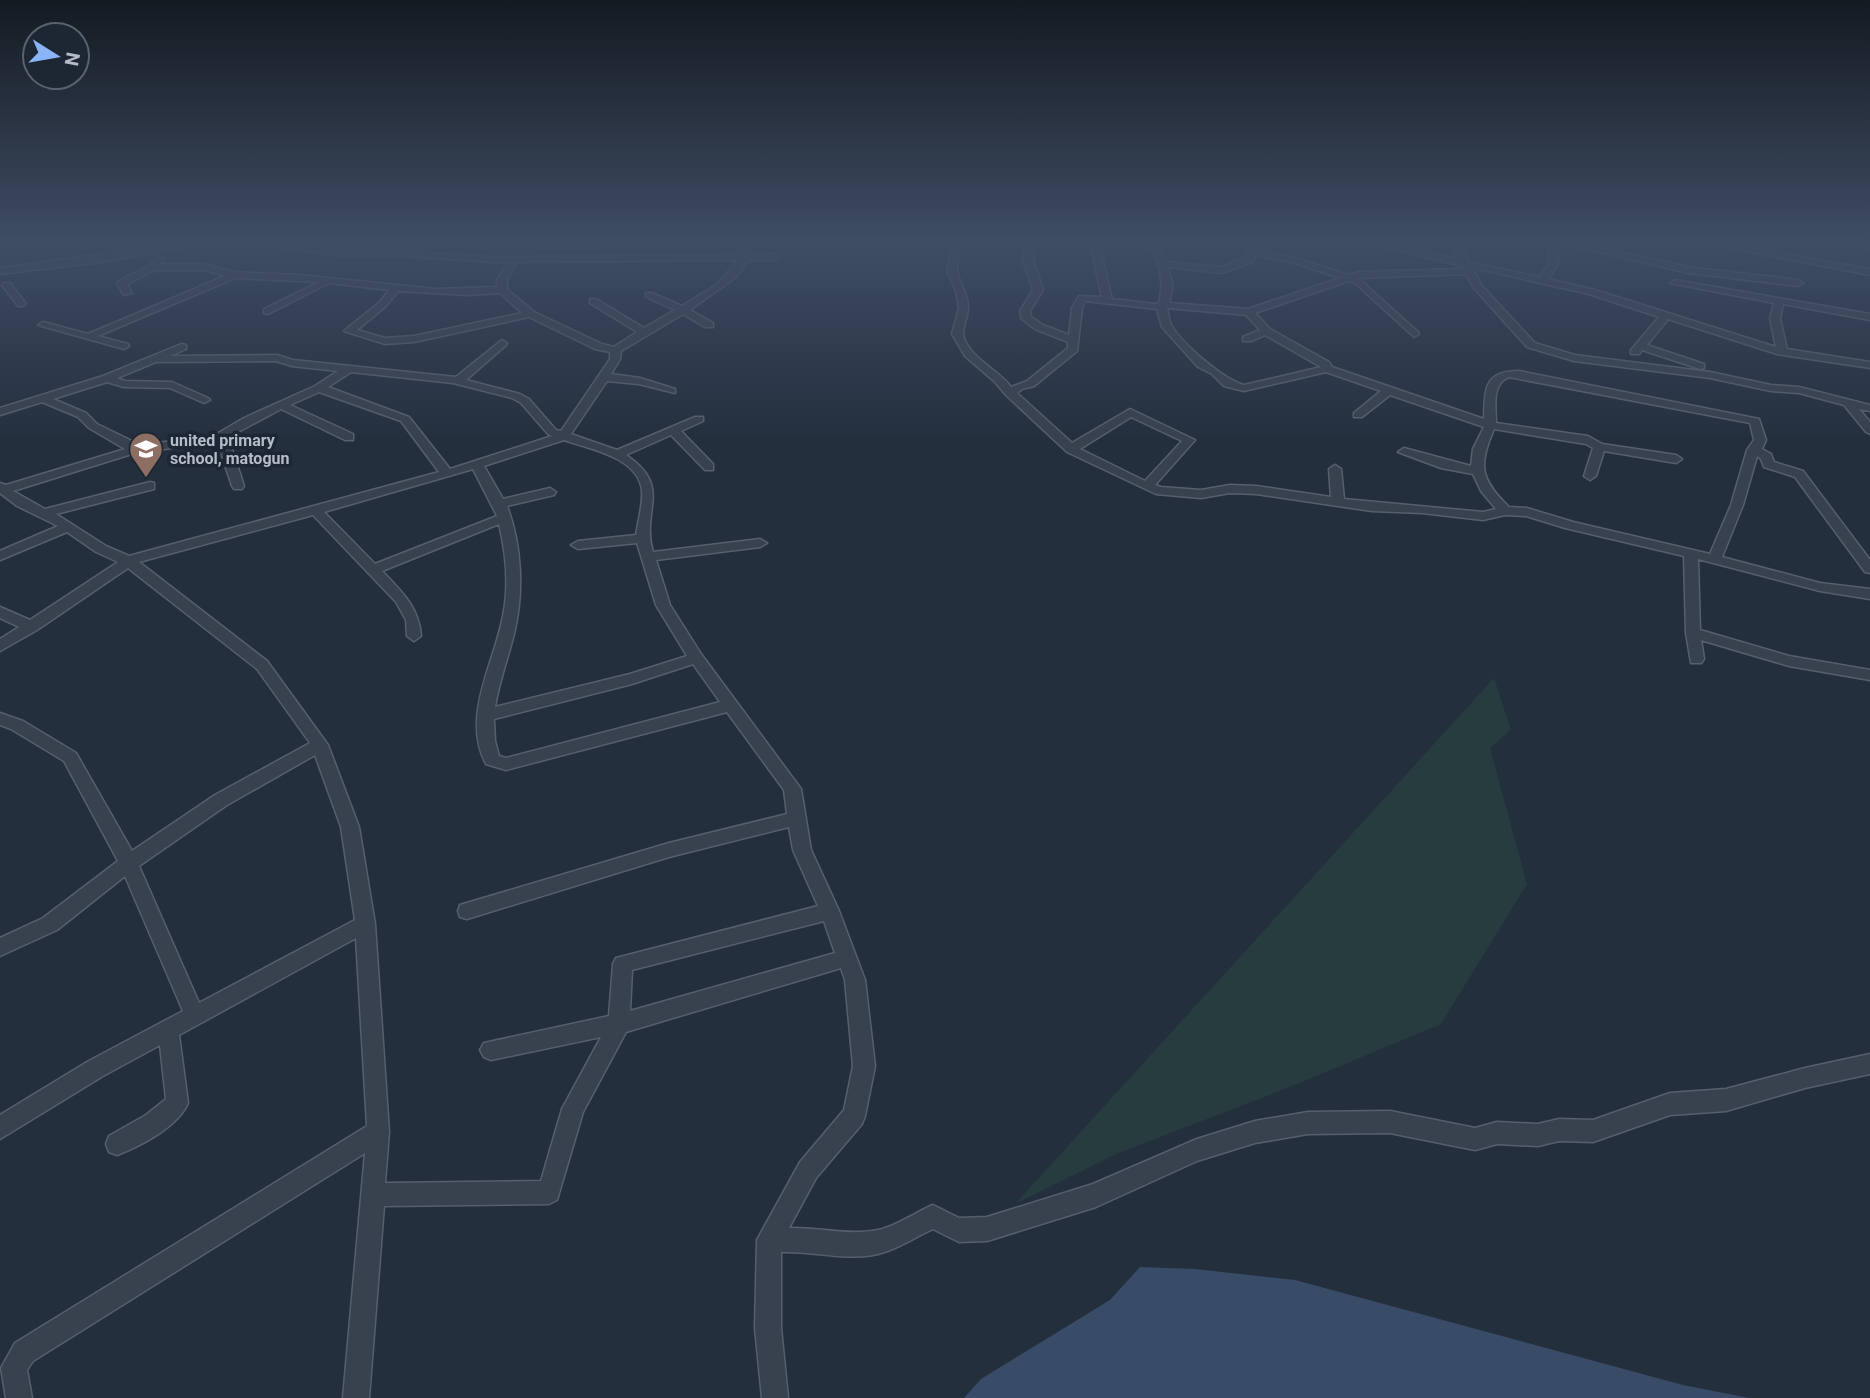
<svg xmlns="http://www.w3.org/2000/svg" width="1870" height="1398" font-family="Roboto,sans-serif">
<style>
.green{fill:#263c3f}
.water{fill:#394c67}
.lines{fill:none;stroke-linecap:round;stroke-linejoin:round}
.minor-casing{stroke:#565f6c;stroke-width:3}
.minor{fill:#38414e;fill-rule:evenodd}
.labels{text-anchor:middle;stroke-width:7;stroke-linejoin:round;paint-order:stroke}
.far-poi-label{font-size:16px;font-weight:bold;fill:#b4bcc9;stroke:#1d2633;text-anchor:start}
</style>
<rect width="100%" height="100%" fill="#242f3e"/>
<path class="green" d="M 1494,678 L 1511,730 L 1490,748 L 1527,884 L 1441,1024 L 1290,1087 L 1116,1154 L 1015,1204 Z"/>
<path class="water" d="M 1140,1267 L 1195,1269 L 1295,1280 L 1683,1385 L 1749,1398 L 964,1398 L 981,1379 L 1110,1300 Z"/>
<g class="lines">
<g class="minor-casing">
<g id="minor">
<path d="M 183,243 L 205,243 L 102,262 L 0,274 L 0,268 Z"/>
<path d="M 253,243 L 493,257 L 741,255 L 742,243 L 750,243 L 750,255 L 775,254 L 780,257 L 775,260 L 749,260 L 736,277 L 690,310 L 713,323 L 713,327 L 705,327 L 683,314 L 621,351 L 620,359 L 611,374 L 640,378 L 675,389 L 675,393 L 639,384 L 607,381 L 571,434 L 617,450 L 695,417 L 703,417 L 703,421 L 681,431 L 713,464 L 713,470 L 705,470 L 671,435 L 626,455 C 674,487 640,511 653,552 L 760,539 L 767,543 L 760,547 L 656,560 L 670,605 L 701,654 L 801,789 L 811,850 L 839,911 L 865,980 L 875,1066 L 865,1116 L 862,1124 L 816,1178 L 789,1228 C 817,1227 844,1235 872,1231 C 892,1229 914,1213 933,1205 L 959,1218 L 987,1217 L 1093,1184 L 1197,1139 L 1255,1121 L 1308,1112 L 1390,1111 L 1475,1128 L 1497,1122 L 1538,1124 L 1559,1119 L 1593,1120 L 1670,1093 L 1726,1089 L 1805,1068 L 1870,1054 L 1870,1074 L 1805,1088 L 1726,1111 L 1670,1115 L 1593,1142 L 1559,1141 L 1538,1146 L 1497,1144 L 1475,1150 L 1390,1133 L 1308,1134 L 1255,1143 L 1197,1161 L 1096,1207 L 987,1241 L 959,1242 L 933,1229 C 915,1237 893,1252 873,1255 C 843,1260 812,1251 781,1252 L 781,1328 L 788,1398 L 762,1398 L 755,1328 L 757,1240 L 800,1162 L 844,1110 L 853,1066 L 845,980 L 841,968 L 626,1032 L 583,1112 L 557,1200 L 549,1204 L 384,1206 L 369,1398 L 343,1398 L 365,1153 L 33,1361 L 27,1370 L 32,1398 L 6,1398 L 1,1368 L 15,1343 L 367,1126 L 356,938 L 179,1035 L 188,1103 C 178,1127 140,1146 117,1155 L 109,1152 L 106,1144 L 109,1136 L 146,1115 L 166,1099 L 160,1045 L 103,1076 L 0,1139 L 0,1115 L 87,1062 L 183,1011 L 125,876 L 57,930 L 0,956 L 0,938 L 43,918 L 118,861 L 64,761 L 11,729 L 0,725 L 0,713 L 23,721 L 76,753 L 132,851 L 215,795 L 310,743 L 257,669 L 128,568 L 37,630 L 0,651 L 0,639 L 19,627 L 0,618 L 0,607 L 30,620 L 118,562 L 96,552 L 67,532 L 0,560 L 0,551 L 58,526 L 17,506 L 0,493 L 0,483 L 6,485 L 125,449 L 89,428 L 78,417 L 42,402 L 0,415 L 0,408 L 103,376 L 182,344 L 186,345 L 186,349 L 170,356 L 277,355 L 293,360 L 456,377 L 502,340 L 507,343 L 506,345 L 466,380 L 520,394 L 529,399 L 556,430 L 561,431 L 610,359 L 610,352 L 595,349 L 529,317 L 414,342 L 385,344 L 344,331 L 380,302 L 389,290 L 329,283 L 268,314 L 264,313 L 264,309 L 319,282 L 235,278 L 98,336 L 128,344 L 129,346 L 124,349 L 38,325 L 43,322 L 88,334 L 225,276 L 205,270 L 155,270 L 127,284 L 132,293 L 124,295 L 117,283 L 119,281 L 150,265 L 160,256 L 165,259 L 160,264 L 205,264 L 233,272 L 300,275 L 435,289 L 497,287 L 497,280 L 508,263 L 401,256 L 343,256 ZM 739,260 L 716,285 L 682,306 L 652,293 L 646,293 L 646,297 L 675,310 L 644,328 L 596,299 L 590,299 L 590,303 L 637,332 L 614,347 L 602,344 L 534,312 L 507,289 L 507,280 L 517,262 ZM 398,291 L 468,295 L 500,293 L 522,313 L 414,336 L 385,338 L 357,330 L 386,306 ZM 276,361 L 292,366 L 338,371 L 315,386 L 244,418 L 215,435 L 136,446 L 130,440 L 97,424 L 86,413 L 53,399 L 107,382 L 124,387 L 170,388 L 204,403 L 210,400 L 208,398 L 172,382 L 125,381 L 117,378 L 156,362 ZM 351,372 L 453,383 L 512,398 L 521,403 L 548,434 L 552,436 L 450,469 L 409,417 L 328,387 ZM 319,392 L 401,421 L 439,472 L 129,556 L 106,546 L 56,514 L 154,489 L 154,483 L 150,482 L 45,509 L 13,491 L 135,453 L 215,442 L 219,447 L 232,486 L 234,489 L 242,489 L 244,486 L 231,446 L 225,439 L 281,409 L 345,440 L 353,440 L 353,434 L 290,405 ZM 564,440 C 589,449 639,457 642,491 C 643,505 638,521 636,535 L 578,541 L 571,545 L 578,549 L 637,543 L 656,605 L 687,656 L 630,674 L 495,707 C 499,682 508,658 514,634 C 524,593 522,545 507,506 L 554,495 L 556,492 L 550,488 L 503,499 L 484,466 ZM 473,469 L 497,516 L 375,564 L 324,512 ZM 313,515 L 396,602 L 406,620 L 407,636 L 414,641 L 421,636 C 419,607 401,591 382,571 L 499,524 C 506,553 509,587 503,616 C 494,664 461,717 486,764 L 506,770 L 727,712 L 784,790 L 787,814 L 669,843 L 460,905 L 458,911 L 460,917 L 467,919 L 669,857 L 789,827 L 793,850 L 818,906 L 616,958 L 613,964 L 609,1016 L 484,1043 L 480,1050 L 484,1057 L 491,1060 L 601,1037 L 562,1109 L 541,1181 L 385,1183 L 389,1132 L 375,924 L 359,827 L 328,745 L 267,661 L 139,562 ZM 693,664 L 720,702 L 506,758 L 499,756 L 495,741 L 494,719 L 632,684 ZM 315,755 L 341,827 L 355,920 L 199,1003 L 139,866 L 227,805 ZM 824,921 L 835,953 L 630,1011 L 632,970 Z"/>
<path d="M 948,243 L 957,243 C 960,254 957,259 957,269 C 957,281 968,293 968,305 C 969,321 957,330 968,346 C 979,363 999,371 1011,387 L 1027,381 L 1068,348 L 1068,342 L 1035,329 L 1021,318 L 1020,311 L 1033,290 L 1023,260 L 1025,243 L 1033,243 L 1033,260 L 1043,290 L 1030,311 L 1031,317 L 1043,325 L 1069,335 L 1072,308 L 1079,296 L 1102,297 L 1090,243 L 1099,243 L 1112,299 L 1155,304 L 1159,303 C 1165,278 1159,266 1149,243 L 1158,243 L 1166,262 L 1221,267 L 1245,258 L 1248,252 L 1247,243 L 1256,243 L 1257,250 L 1296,258 L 1349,275 L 1358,272 L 1463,269 L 1462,266 L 1370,243 L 1387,243 L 1459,259 L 1451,243 L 1460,243 L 1469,262 L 1539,277 L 1549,264 L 1549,243 L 1558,243 L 1558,264 L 1548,279 L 1595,290 L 1776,347 L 1770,319 L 1774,303 L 1670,283 L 1675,280 L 1870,314 L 1870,320 L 1783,304 L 1780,319 L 1787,349 L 1870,362 L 1870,368 L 1777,354 L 1668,319 L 1647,345 L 1704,364 L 1704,368 L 1700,369 L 1642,350 L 1639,354 L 1631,354 L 1631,350 L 1659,317 L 1589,294 L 1478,269 L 1474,271 L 1481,285 L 1535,343 L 1575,355 L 1710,372 L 1771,385 L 1799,387 L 1870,405 L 1870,411 L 1859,409 L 1870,422 L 1870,434 L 1866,432 L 1844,405 L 1799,393 L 1771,391 L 1710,378 L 1574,361 L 1527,347 L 1474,288 L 1466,274 L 1358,278 L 1418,332 L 1419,334 L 1414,337 L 1355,283 L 1349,281 L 1255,313 L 1270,329 L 1329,362 L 1332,367 L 1484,419 C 1485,390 1483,371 1519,371 L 1759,419 L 1766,440 L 1762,449 L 1771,454 L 1774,462 L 1803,471 L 1870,560 L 1870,573 L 1865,572 L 1795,477 L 1764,467 L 1761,459 L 1757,456 L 1743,505 L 1722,557 L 1820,583 L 1870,589 L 1870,599 L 1820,591 L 1698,559 L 1700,630 L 1789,656 L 1870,670 L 1870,680 L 1789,666 L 1701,640 L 1704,659 L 1701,663 L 1691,663 L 1686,633 L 1684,556 L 1565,528 L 1526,516 L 1505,515 L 1483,520 L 1422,513 L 1372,511 L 1256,494 L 1230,493 L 1201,498 L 1156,494 L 1067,452 L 1006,395 L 994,381 L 965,356 L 952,334 L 959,308 L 956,291 L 947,271 L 951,255 ZM 1256,255 L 1291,262 L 1340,278 L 1248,309 L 1169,303 L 1173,286 L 1168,267 L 1222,273 L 1252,262 ZM 1085,301 L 1157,309 L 1162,327 L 1198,367 L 1212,374 L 1224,386 L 1244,391 L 1326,372 L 1381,391 L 1354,413 L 1354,417 L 1362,417 L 1390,395 L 1484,427 L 1473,449 L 1471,466 L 1404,448 L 1398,452 L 1441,468 L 1473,474 L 1481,491 L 1496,509 L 1483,512 L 1344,499 L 1341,469 L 1335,465 L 1329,469 L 1331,497 L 1256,486 L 1230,485 L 1201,490 L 1161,487 L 1155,485 L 1195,440 L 1130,409 L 1072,443 L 1017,393 L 1022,389 L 1034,386 L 1077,351 L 1082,308 ZM 1167,308 L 1246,315 L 1260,330 L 1243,337 L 1243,341 L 1251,341 L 1265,335 L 1321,367 L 1244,385 C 1224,380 1182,344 1171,325 C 1169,320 1168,313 1167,308 ZM 1509,377 L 1750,423 L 1754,440 L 1747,450 L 1731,505 L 1710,554 L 1573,522 L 1527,508 L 1509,507 C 1479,478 1479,465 1494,429 L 1586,444 L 1593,448 L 1584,476 L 1590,480 L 1596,476 L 1604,451 L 1676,463 L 1682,459 L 1676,455 L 1602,444 L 1588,436 L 1496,423 C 1496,407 1491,384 1509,377 ZM 1131,417 L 1182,441 L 1145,481 L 1080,449 Z"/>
<path d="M 1561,243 L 1578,243 L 1688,267 L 1798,280 L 1803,283 L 1798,286 L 1688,273 Z"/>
<path d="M 1704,243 L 1724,243 L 1870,269 L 1870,275 Z"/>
<path d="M 1856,243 L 1870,243 L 1870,248 L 1857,245 Z"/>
<path d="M 4,283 L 10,283 L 26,304 L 24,306 L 18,306 L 2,285 Z"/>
</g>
</g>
<use href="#minor" class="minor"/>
</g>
<linearGradient id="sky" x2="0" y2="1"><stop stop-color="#141a22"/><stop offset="0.55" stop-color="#3f4d63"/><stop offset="1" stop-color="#3f4d63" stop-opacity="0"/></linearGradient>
<rect width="1870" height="439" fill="url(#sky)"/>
<defs>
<g id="school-pin" transform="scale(1.75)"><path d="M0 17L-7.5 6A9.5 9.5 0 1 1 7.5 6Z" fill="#8d6e63" stroke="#1d2633"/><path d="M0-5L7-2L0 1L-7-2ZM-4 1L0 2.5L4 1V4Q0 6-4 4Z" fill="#fff"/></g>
</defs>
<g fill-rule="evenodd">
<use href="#school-pin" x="146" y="449"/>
</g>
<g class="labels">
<g class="far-poi-label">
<text x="170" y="446">united primary<tspan x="170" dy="18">school, matogun</tspan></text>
</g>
</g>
<g transform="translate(56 56) rotate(101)"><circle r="33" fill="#1d2633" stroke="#59626f" stroke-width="2"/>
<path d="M0-5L12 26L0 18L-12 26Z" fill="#8ab4f8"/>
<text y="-10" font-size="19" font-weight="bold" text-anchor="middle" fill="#b4bcc9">N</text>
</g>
</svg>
